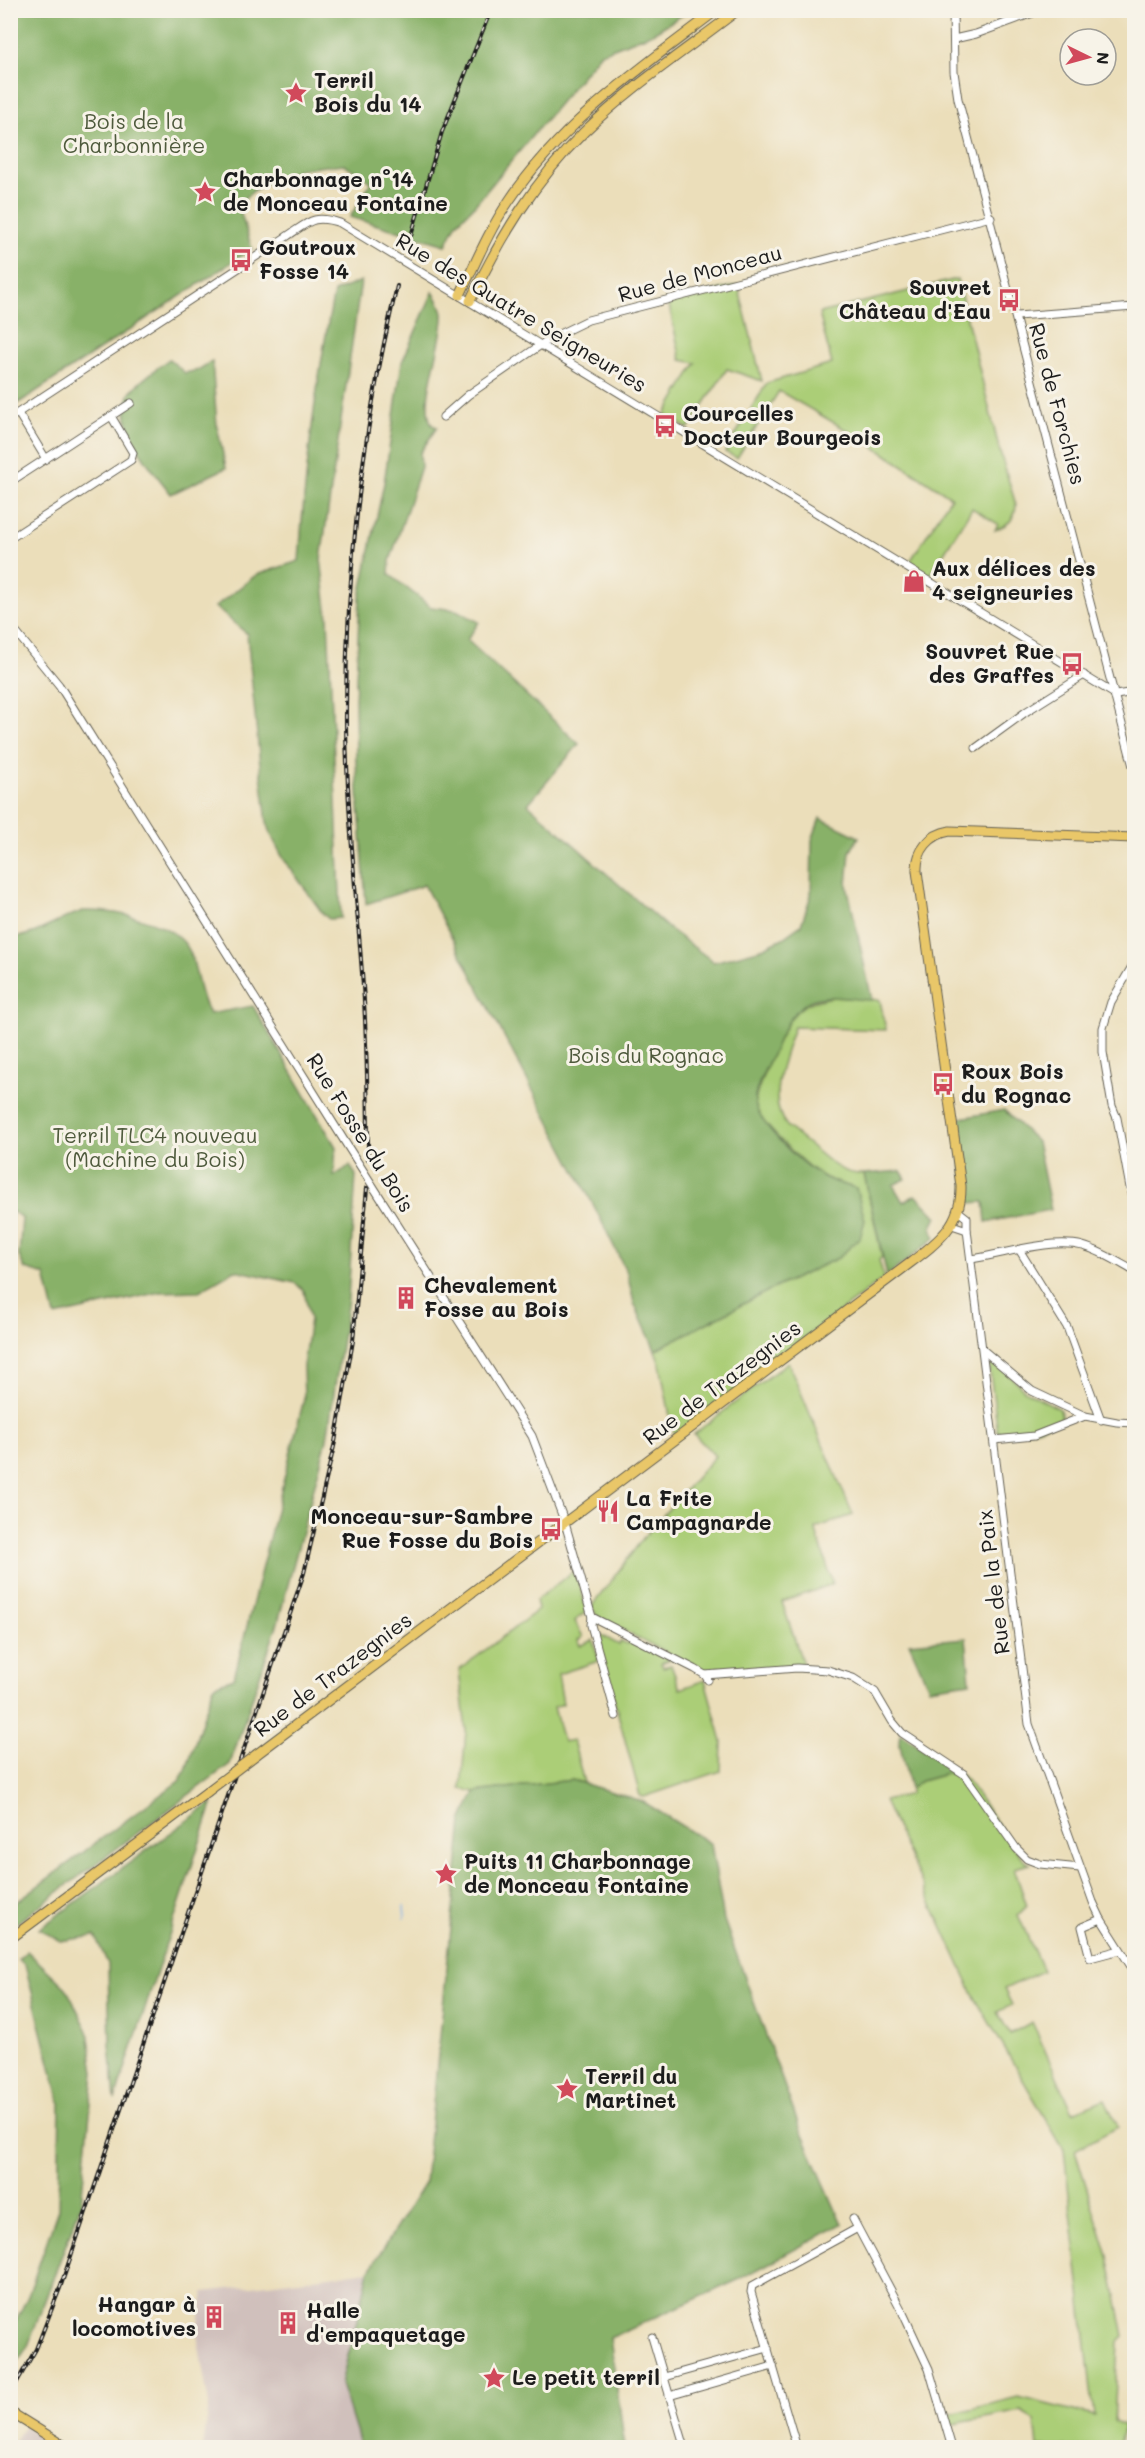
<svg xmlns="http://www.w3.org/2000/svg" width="1145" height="2458" font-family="Mali,sans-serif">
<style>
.industrial{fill:#d0c0bc}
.green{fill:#abce77;stroke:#64754a;stroke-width:1.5}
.forest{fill:#88b168;stroke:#526642;stroke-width:1.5}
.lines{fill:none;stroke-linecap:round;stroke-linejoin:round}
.stream{stroke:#7bafe8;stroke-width:1.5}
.minor-casing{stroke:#646053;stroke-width:9}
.major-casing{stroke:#646053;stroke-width:11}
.minor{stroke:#fff;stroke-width:7}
.major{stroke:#e9c769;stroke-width:9}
.rail-casing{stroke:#1c1c1c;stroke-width:4}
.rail{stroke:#f7f3e8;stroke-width:1.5;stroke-dasharray:4.5;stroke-linecap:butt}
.major-bridge-casing{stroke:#646053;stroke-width:11;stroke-linecap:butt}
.major-bridge{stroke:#e9c769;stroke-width:9}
.labels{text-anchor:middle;stroke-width:6;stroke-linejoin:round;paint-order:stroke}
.poi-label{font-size:21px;font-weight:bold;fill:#1c1c1c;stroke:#f7f3e8;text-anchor:start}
.park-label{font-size:21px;fill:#4e5a3c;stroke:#f7f3e8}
.street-label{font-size:21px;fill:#1c1c1c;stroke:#f7f3e8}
</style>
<rect width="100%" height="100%" fill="#f7f3e8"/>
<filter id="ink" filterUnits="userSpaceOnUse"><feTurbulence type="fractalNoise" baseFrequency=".0167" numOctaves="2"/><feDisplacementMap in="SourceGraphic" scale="12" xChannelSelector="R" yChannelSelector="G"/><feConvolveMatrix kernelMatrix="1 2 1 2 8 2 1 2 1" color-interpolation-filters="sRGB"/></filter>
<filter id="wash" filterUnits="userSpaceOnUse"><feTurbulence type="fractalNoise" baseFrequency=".008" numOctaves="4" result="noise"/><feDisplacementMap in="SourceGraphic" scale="24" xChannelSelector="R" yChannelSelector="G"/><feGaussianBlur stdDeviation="1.35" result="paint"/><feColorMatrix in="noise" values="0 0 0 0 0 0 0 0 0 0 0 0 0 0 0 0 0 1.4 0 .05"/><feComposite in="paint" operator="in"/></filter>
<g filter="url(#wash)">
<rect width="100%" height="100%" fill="#ebdeba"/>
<g class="industrial">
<path d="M 369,2271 L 341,2384 L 361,2447 L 203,2447 L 209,2405 L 197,2335 L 204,2292 Z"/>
<path d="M 24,2426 L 57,2447 L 12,2447 Z"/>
</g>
<g class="green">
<path d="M 957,279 L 1000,452 L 1016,505 C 1015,520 1009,524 995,530 L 998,524 L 972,508 L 929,577 L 909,563 L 951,497 L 864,440 L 779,391 L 737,458 L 725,452 L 767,383 L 832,364 L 819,313 Z"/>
<path d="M 738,285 L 762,381 L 727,369 L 688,429 L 665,415 L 696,363 L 681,360 L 668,301 Z"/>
<path d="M 834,997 L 880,1000 L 886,1030 L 794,1027 C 785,1055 765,1101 787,1126 C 797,1136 809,1144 819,1153 C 833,1165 845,1175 864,1174 L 882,1257 L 879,1260 L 884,1278 L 674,1437 L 660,1364 L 655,1350 L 768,1291 L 838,1258 L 856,1188 C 842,1185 830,1181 818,1173 C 805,1165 758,1121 755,1107 C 753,1094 783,1026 793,1015 C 805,1002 817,1000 834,997 Z"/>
<path d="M 788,1362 L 853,1515 L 815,1528 L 833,1584 L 782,1602 L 804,1667 L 707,1673 L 597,1617 L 592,1606 L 644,1537 L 715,1456 L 694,1434 Z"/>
<path d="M 996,1362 L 1024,1390 L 1060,1409 L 1062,1420 L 1037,1429 L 998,1434 L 989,1363 Z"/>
<path d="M 575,1570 L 587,1611 L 575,1621 L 583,1637 L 578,1640 L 580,1646 L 593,1640 L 599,1661 L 558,1674 L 563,1704 L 554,1707 L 563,1742 L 573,1740 L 584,1783 L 572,1780 L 475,1792 L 461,1789 L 466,1731 L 459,1670 L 538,1610 L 536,1600 Z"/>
<path d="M 596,1632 L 619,1645 L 621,1641 L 628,1644 L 630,1640 L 671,1659 L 661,1663 L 663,1667 L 671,1665 L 680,1689 L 705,1680 L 722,1741 L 721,1771 L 644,1797 L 640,1796 Z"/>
<path d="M 956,1771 L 966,1779 L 1024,1861 L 1030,1864 L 1014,1868 L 1027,1906 L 1018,1915 L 1043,1971 L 1004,1989 L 1012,2005 L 997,2012 L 1010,2034 L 1032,2022 L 1073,2112 L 1105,2099 L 1118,2127 L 1075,2150 L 1108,2256 L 1124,2336 L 1118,2342 L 1114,2422 L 1124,2426 L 1118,2447 L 1038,2447 L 1035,2420 L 1021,2411 L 948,2425 L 947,2415 L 1018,2397 L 1094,2416 L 1064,2150 L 975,1998 L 884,1801 L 910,1794 L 910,1789 L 921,1781 Z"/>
</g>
<g class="forest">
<path d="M 11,10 L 689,10 L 689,11 L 653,33 L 601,53 L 475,205 L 457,223 L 446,245 L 350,217 L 371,182 L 344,164 L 299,169 L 256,189 L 238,204 L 252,249 L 11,408 Z"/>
<path d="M 361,281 L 321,559 L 328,618 L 341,918 L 329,919 L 323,914 L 283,858 L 273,839 L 267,822 L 261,775 L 247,634 L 215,607 L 256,575 L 299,561 C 305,470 316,381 334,292 Z"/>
<path d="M 433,292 C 437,298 442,306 443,313 C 445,343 418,400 432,425 L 437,427 L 420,453 L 421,467 L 390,561 L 389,574 L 431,607 L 456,610 L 479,622 L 467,640 L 579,744 L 528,804 L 668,928 L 714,962 L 758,950 L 783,938 L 801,925 L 811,895 L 812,840 L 820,818 L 859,837 L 850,852 L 847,885 L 872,1000 C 853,1000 830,993 812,1000 C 794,1008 783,1029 776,1046 C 770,1062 757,1081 755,1098 C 752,1118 800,1163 817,1173 C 830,1181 842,1185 856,1188 L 865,1220 L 860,1238 L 838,1258 L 768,1291 L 655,1350 L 634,1303 L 627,1273 L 595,1208 L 424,885 L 366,904 L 356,763 L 355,700 L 360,597 L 384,483 L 402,362 Z"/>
<path d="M 169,359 L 185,373 L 198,370 L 212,361 L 217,426 L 226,468 L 171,494 C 152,469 114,428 130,393 C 134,386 161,365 169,359 Z"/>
<path d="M 83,911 C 113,910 176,920 190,952 C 198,972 198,995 209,1014 L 253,1006 L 336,1147 L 334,1176 L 350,1166 L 356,1175 L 348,1299 L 327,1439 L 278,1622 L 230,1764 L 11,1927 L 11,1906 L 179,1781 L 186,1770 L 213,1688 L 217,1684 L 234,1678 L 304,1399 L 303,1366 L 310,1319 L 304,1291 L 295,1283 L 235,1270 L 199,1291 L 160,1292 L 55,1316 L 45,1275 L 25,1269 L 19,1256 L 22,1218 L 12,1211 L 10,1223 L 11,1188 L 13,1186 L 10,1183 L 11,937 C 37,937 57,919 83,911 Z"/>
<path d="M 1004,1110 L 1037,1142 L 1051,1210 L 986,1222 L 984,1202 L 967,1203 L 955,1119 Z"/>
<path d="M 901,1171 L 906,1179 L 893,1185 L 903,1202 L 916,1195 L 937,1217 L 932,1227 L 935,1238 L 887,1276 L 864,1174 Z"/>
<path d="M 966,1638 L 970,1682 L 929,1688 L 909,1643 Z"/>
<path d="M 900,1733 L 956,1771 L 921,1781 L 910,1789 L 899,1741 Z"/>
<path d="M 572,1780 L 642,1801 L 711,1844 L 724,1920 L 799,2126 L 842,2224 L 740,2279 L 610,2338 L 625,2447 L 361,2447 L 341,2384 L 369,2271 L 425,2182 L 462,1821 L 475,1792 Z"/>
<path d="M 213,1802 L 125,2069 L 115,2100 L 110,2045 L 108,1964 L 95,1936 L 60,1941 L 39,1929 Z"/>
<path d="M 27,1951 L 66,1988 L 88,2031 L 94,2072 L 81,2204 L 28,2346 L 11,2371 L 11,2331 L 28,2296 L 58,2209 L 60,2102 L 25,1965 L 18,1959 Z"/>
</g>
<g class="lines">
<path class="stream" d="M 404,1906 L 405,1918"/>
</g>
</g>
<g filter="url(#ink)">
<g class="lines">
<g class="minor-casing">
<g id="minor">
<path d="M 953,10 L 954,72 L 958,99 L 1134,770"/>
<path d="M 954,39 L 976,34 L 1041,10"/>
<path d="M 1017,316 L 1134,307"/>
<path d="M 18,413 L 46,459"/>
<path d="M 443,417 L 468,395 L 551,338 L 588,320 L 991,217"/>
<path d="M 10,418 L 286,237 C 309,222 313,214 340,223 L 1116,695"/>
<path d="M 10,482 L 131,403"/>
<path d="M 10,535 L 14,536 L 131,460 L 133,453 L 111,416"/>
<path d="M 10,625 L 59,685 L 350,1150 L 532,1436 L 565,1523 L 592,1617 L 591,1625 L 616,1716"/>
<path d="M 1116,695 L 1134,692"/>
<path d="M 976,748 L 1027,711 L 1084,675"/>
<path d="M 1134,963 L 1111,1002 L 1103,1028 L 1103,1052 L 1112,1106 L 1117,1118 L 1134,1209"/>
<path d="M 952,1225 L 967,1230 L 967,1218 L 958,1211"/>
<path d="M 967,1230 L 1029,1724 L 1093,1902 L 1101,1919 L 1134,1971"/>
<path d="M 1020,1251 L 1067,1327 L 1101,1420"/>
<path d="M 971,1259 C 1005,1254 1051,1238 1083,1246 C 1101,1251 1118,1262 1134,1271"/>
<path d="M 983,1350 L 1032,1391 L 1085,1416"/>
<path d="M 994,1440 L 1034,1436 L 1085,1416 L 1117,1422 L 1134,1423"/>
<path d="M 592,1617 L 695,1669 L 705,1675 L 708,1680"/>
<path d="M 705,1675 L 797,1668 L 828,1670 L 853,1678 L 875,1692 L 892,1721 L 902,1733 L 964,1774 L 1016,1848 L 1027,1859 L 1040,1864 L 1080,1868"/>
<path d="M 1101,1919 L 1082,1927 L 1090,1958 L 1120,1950"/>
<path d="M 853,2219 L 902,2311 L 929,2369 L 952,2448"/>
<path d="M 652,2337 L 685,2448"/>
<path d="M 664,2377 L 768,2348"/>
<path d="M 669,2396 L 773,2366"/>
<path d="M 797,2448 L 751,2292 L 752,2286 L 856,2229"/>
</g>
</g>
<g class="major-casing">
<g id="major">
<path d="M 460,295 C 475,264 489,230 509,201 C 563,121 641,68 717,10"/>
<path d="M 470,301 C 500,239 534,181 584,132 C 630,87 686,50 738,10"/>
<path d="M 257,1754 L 910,1263 C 938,1242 962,1224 961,1186 L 917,871 C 916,851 930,834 950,831 L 1134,838"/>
<path d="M 10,1939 L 207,1792"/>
<path d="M 10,2412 L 68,2448"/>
</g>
</g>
<use href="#minor" class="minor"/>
<use href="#major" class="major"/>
<g class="rail-casing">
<g id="rail">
<path d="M 411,236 L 442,132 L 491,10"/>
<path d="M 368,1159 C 368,1106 367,1053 364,1001 C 358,909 347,817 346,725 C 345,577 362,430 397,286"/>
<path d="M 10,2394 L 36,2349 L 60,2288 L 304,1573 L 335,1442 L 353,1341 L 367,1188"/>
</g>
</g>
<use href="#rail" class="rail"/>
<g class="major-bridge-casing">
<path id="major-bridge" d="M 207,1792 L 257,1754"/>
</g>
<use href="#major-bridge" class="major-bridge"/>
</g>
</g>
<defs>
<g id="sight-bare" transform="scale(1.8)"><path d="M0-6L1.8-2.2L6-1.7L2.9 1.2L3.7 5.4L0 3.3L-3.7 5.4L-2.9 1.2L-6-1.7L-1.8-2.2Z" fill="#d1495b" stroke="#f7f3e8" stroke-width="2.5" paint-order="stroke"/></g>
<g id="bus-bare" transform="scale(1.8)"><path d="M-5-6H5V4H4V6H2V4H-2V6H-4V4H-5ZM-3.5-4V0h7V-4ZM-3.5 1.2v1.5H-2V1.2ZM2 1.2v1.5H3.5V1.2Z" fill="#d1495b" stroke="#f7f3e8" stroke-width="2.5" paint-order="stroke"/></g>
<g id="shop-bare" transform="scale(1.8)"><path d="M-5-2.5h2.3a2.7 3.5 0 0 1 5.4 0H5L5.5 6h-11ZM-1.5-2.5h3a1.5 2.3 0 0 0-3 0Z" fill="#d1495b" stroke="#f7f3e8" stroke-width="2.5" paint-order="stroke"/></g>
<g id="building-bare" transform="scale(1.8)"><path d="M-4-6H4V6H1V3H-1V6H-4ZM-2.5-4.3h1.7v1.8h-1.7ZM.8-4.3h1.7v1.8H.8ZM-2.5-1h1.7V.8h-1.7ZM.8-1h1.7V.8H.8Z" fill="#d1495b" stroke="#f7f3e8" stroke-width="2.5" paint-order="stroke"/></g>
<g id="restaurant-bare" transform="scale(1.8)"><path d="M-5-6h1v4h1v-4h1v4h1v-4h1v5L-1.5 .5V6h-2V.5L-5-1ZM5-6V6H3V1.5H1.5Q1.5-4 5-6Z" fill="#d1495b" stroke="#f7f3e8" stroke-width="2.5" paint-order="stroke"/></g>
</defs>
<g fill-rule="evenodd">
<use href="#sight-bare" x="296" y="93"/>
<use href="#sight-bare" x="205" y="192"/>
<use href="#bus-bare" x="241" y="260"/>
<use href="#bus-bare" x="1009" y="300"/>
<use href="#bus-bare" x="665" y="426"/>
<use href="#shop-bare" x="914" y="581"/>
<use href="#bus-bare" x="1072" y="664"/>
<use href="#bus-bare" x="943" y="1084"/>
<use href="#building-bare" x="406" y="1298"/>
<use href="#restaurant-bare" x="608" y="1511"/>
<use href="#bus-bare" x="551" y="1529"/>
<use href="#sight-bare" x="446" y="1874"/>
<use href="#sight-bare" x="567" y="2089"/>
<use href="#building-bare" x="214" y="2317"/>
<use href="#building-bare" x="288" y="2323"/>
<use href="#sight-bare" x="494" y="2378"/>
</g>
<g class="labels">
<g class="poi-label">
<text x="314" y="88">Terril<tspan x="314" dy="24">Bois du 14</tspan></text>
<text x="223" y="187">Charbonnage n°14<tspan x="223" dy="24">de Monceau Fontaine</tspan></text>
<text x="259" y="255">Goutroux<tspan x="259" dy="24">Fosse 14</tspan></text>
<text x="991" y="295" text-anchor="end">Souvret<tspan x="991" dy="24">Château d'Eau</tspan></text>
<text x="683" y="421">Courcelles<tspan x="683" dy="24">Docteur Bourgeois</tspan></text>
<text x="932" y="576">Aux délices des<tspan x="932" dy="24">4 seigneuries</tspan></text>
<text x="1054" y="659" text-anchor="end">Souvret Rue<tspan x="1054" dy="24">des Graffes</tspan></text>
<text x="961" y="1079">Roux Bois<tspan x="961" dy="24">du Rognac</tspan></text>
<text x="424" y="1293">Chevalement<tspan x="424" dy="24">Fosse au Bois</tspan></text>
<text x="626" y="1506">La Frite<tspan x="626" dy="24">Campagnarde</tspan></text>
<text x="533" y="1524" text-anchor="end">Monceau-sur-Sambre<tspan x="533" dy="24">Rue Fosse du Bois</tspan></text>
<text x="464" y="1869">Puits 11 Charbonnage<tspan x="464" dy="24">de Monceau Fontaine</tspan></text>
<text x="585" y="2084">Terril du<tspan x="585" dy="24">Martinet</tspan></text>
<text x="196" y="2312" text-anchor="end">Hangar à<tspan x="196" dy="24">locomotives</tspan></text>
<text x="306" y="2318">Halle<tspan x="306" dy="24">d'empaquetage</tspan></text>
<text x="512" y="2385">Le petit terril</text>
</g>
<g class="park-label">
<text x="134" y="129">Bois de la<tspan x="134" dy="24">Charbonnière</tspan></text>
<text x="646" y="1063">Bois du Rognac</text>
<text x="155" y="1143">Terril TLC4 nouveau<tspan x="155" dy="24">(Machine du Bois)</tspan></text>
</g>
<g class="street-label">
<text transform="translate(700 274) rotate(-15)" y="7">Rue de Monceau</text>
<text transform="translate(521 313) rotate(31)" y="7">Rue des Quatre Seigneuries</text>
<text transform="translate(1057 404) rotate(75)" y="7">Rue de Forchies</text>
<text transform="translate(360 1133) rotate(58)" y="7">Rue Fosse du Bois</text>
<text transform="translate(722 1383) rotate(-37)" y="7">Rue de Trazegnies</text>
<text transform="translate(994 1582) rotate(-97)" y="7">Rue de la Paix</text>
<text transform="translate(333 1675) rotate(-37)" y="7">Rue de Trazegnies</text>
</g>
</g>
<rect width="1145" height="2458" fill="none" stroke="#f7f3e8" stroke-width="36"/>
<g transform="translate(1088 57) rotate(95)"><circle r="28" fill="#f7f3e8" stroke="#9f9d96" stroke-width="1.5"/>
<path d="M0-4.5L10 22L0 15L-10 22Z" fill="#d1495b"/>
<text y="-9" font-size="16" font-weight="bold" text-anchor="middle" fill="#1c1c1c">N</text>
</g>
</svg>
